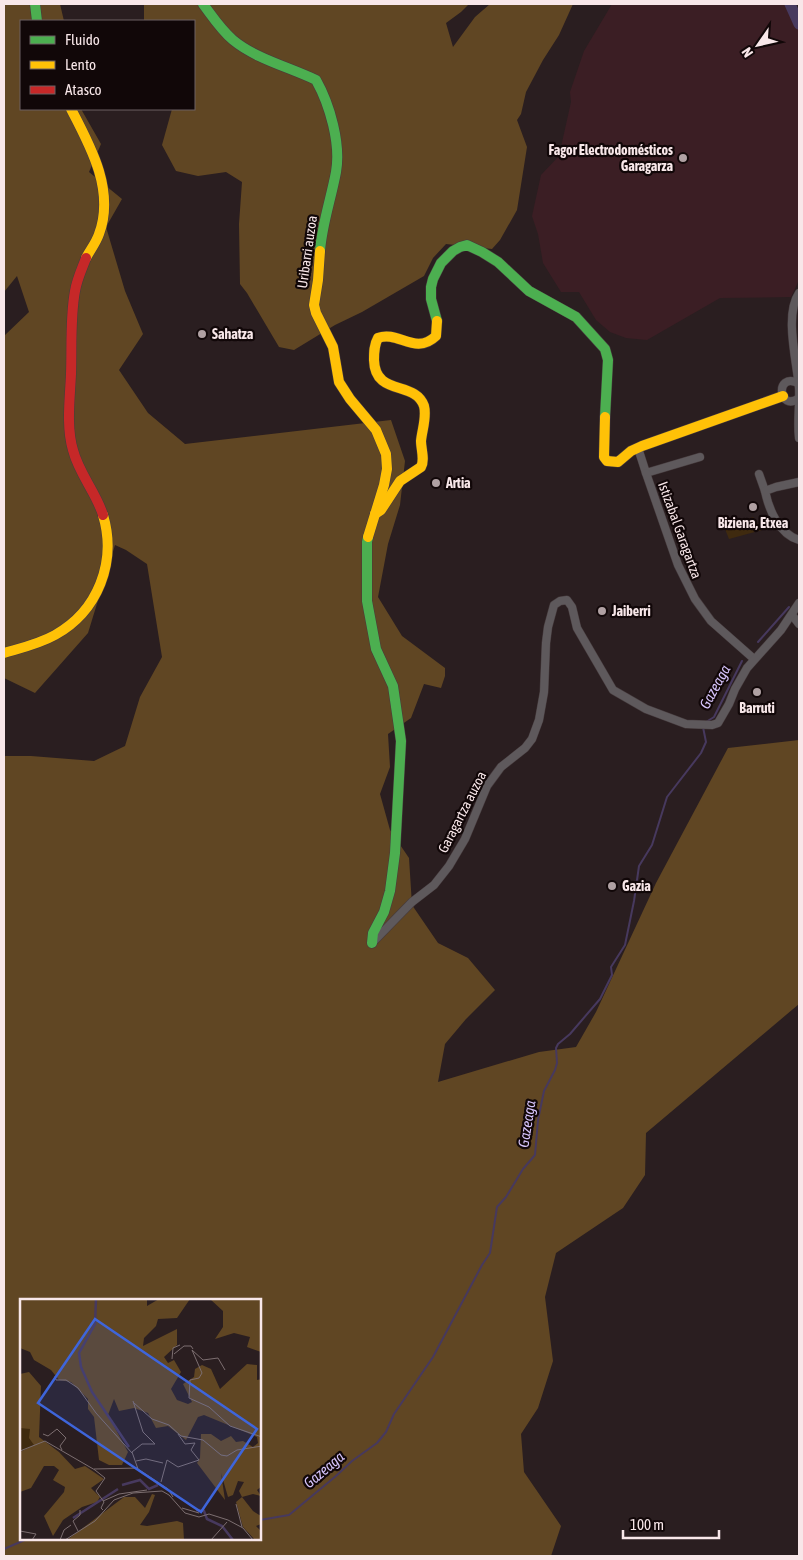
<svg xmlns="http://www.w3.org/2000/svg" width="803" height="1560" font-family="'Asap Condensed',sans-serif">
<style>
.built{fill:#3b1e24}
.green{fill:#3f2a0f}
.forest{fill:#604623;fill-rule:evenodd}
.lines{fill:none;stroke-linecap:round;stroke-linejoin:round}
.stream{stroke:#47395e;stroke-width:2}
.river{stroke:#47395e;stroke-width:11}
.street-casing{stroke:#463b3d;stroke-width:9}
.fast-casing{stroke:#463b3d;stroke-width:11}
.slow-casing{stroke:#463b3d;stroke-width:11}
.jam-casing{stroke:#463b3d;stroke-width:11}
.street{stroke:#5e595c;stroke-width:8}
.fast{stroke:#4caf50;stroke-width:10}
.slow{stroke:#ffc107;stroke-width:10}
.jam{stroke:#c62828;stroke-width:10}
.poi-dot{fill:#b0a1a3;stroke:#110708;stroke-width:2}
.labels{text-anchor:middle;stroke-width:4.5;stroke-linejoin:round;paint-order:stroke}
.poi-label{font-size:14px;font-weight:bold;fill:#f8e7e9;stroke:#110708;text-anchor:start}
.street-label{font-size:14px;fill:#f8e7e9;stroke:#110708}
.water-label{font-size:15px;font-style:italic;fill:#d5c3fa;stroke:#110708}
.inset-river{fill:none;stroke:#47395e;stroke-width:2.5}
.inset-road{fill:none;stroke:#7c6e70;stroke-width:1}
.view{fill:#3e65db;fill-opacity:0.15;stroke:#3e65db;stroke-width:2.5}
.inset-edge{fill:none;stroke:#f8e7e9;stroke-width:2.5}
</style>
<rect width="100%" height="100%" fill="#2a1e20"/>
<path class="built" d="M 612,4 L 794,4 L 799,18 L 799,280 L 791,297 L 720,298 L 647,340 L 626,338 L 610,332 L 596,320 L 579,292 L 561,292 L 543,263 L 538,234 L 532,216 L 541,175 L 559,156 L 571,102 L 570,92 L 584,51 Z"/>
<path class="green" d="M 753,517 L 762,530 L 729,539 L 725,529 Z"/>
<g class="forest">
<path d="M 4,4 L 60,4 L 64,21 L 21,21 L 21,109 L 81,109 L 101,144 L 89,172 L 122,199 L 106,227 L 125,291 L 143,334 L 119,370 L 148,413 L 185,444 L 391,420 L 405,461 L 400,505 L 388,544 L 378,597 L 402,636 L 445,668 L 445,676 L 441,688 L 424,684 L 411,718 L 388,734 L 390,767 L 380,794 L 390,830 L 409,858 L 412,905 L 438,943 L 468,958 L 495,990 L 466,1019 L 445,1044 L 438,1082 L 539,1052 L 576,1047 L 596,1012 L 656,883 L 728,748 L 799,740 L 799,1004 L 646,1133 L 645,1175 L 623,1208 L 556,1253 L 545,1297 L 553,1361 L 538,1408 L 521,1434 L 524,1472 L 561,1526 L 551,1556 L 4,1556 L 4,756 L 31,756 L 94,761 L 125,746 L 140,697 L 162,657 L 147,564 L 126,550 L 115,545 L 88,633 L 35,693 L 4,678 L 4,336 L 29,312 L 17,276 L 4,292 ZM 21,1300 L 260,1300 L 260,1539 L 21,1539 Z"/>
<path d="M 144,4 L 469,4 L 461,12 L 446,23 L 453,47 L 475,17 L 490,4 L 573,4 L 559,35 L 543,60 L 526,92 L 521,114 L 517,120 L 527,147 L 517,210 L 500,240 L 492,249 L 446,244 L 433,258 L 424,276 L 362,312 L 335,325 L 294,350 L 279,347 L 247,293 L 240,284 L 239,224 L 242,182 L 226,172 L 198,176 L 176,171 L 162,145 L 172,109 L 194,109 L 194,21 L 144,21 Z"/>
</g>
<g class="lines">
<g class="stream">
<path d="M 758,642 L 789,607"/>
<path d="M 706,722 L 714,717 L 742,661"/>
<path d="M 260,1520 L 289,1515 L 336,1476 L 352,1461 L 377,1443 L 386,1432 L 394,1414 L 433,1357 L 482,1265 L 490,1253 L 497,1207 L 506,1197 L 523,1169 L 535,1155 L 538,1120 L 544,1091 L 555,1070 L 557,1063 L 556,1048 L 558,1044 L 570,1034 L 600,999 L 612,975 L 611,967 L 625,945 L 634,901 L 639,866 L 652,845 L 667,797 L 701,753 L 706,742 L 703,727"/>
<path d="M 4,1549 L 27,1539"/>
</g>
<path class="river" d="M 790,4 L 799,24"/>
<g class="street-casing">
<g id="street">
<path d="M 799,293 C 784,315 797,362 799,388 C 800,404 797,421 799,438"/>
<path d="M 798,383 C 774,372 779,413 799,398"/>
<path d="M 638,448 L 646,473 L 700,457"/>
<path d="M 646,473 L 678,565 L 695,599 L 711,621 L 754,659"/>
<path d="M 759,474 L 765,491"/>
<path d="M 799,482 L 776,487 L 765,491 C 769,510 779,534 799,540"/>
<path d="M 792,615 L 799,624"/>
<path d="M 372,943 L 412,902 L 434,885 L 449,866 L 465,839 L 487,786 L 501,767 L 525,748 L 532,739 L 539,720 L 544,692 L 546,643 L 548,627 L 554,605 L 560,601 L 567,600 L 572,607 L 577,628 L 613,690 L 646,709 L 686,724 L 712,725 L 718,723 L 729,704 L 735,689 L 747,668 L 781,630 L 799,603"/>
</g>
</g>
<g class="fast-casing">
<g id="fast">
<path d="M 35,4 L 37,21"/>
<path d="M 203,4 C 212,16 221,30 233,40 C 256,59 289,67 316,80 C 330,105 341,144 336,172 C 331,199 322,224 320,251"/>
<path d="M 437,321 L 431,299 L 431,287 L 433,279 L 441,263 L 453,251 L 460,247 L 467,245 L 482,252 L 498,262 L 529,291 L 576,317 L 605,349 L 608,360 L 605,417"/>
<path d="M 368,537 L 367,542 L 367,601 L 376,649 L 393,686 L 401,741 L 395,853 L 390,891 L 384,912 L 373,933 L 372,943"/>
</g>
</g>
<g class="slow-casing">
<g id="slow">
<path d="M 71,109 C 91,147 115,191 99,234 C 96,243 90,250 86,258"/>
<path d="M 320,251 L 318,280 L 314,305 L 316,313 L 333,347 L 339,382 L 350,399 L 376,430 L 386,454 L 387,469 L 384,485 L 368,537"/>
<path d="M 605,417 L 604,457 L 607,461 L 618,462 L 631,451 L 642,446 L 783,396"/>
<path d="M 375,514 L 381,510 L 400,481 L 421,467 C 425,460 421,449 421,441 C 422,430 427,417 424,406 C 415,380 375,397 374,360 C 374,352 374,345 378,338 C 398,330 415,356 436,336 L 437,321"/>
<path d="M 4,653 C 21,648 39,644 55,635 C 98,611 117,562 103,515"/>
</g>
</g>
<g class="jam-casing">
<path id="jam" d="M 86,258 C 82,269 77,279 75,291 C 70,318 72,347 71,374 C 70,398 66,427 73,450 C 79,474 96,492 103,515"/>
</g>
<use href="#street" class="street"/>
<use href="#fast" class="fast"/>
<use href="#slow" class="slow"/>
<use href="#jam" class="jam"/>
</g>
<g class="poi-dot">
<circle cx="683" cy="158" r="5"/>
<circle cx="202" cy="334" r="5"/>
<circle cx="436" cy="483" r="5"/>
<circle cx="753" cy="507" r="5"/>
<circle cx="602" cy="611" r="5"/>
<circle cx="757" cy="692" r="5"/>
<circle cx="612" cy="886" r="5"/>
</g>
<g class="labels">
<g class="poi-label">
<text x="673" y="155" text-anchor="end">Fagor Electrodomésticos<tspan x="673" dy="16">Garagarza</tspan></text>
<text x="212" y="339">Sahatza</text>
<text x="446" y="488">Artia</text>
<text x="753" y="528" text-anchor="middle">Biziena, Etxea</text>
<text x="612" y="616">Jaiberri</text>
<text x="757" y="713" text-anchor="middle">Barruti</text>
<text x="622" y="891">Gazia</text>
</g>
<g class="street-label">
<text transform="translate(307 252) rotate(-82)" y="5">Uribarri auzoa</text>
<text transform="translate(680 530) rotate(70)" y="5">Istizabal Garagartza</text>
<text transform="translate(462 812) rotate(-63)" y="5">Garagartza auzoa</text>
</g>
<g class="water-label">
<text transform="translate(715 687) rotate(-61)" y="5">Gazeaga</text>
<text transform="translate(527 1124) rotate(-81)" y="5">Gazeaga</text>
<text transform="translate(324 1470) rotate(-40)" y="5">Gazeaga</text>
</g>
</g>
<g transform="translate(20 1299)">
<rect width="241" height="241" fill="#2a1e20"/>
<path d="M 5,127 L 11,130 L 14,146 L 0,153 L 0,129 Z" fill="#3f2a0f"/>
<path d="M 0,0 L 127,0 L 127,7 L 139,0 L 170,0 L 157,19 L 138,20 L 136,27 L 124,39 L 123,47 L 157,30 L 157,46 L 144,58 L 148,64 L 154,61 L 161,73 L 151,90 L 157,101 L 168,105 L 172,103 L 163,85 L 174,78 L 175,70 L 182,66 L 191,70 L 200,90 L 227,65 L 237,66 L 237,81 L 242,80 L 242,187 L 237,191 L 241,197 L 233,195 L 222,198 L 233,212 L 241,217 L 241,225 L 236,227 L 241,232 L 241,241 L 235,241 L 223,228 L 216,203 L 222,198 L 219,192 L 224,183 L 218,182 L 213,196 L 208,198 L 201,174 L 205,201 L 177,164 L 180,159 L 181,135 L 191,135 L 201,142 L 211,137 L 216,143 L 223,142 L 233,148 L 238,144 L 237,138 L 184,116 L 178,118 L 166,141 L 148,127 L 136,129 L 128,114 L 114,109 L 99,112 L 94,100 L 88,116 L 108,153 L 102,166 L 89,166 L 79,161 L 74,118 L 68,110 L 68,100 L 51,83 L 39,81 L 31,71 L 14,61 L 10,53 L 0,49 ZM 190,0 L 241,0 L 241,53 L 227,48 L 230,38 L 214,34 L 195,40 L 203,28 L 203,12 ZM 9,73 L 21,87 L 19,138 L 39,153 L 55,170 L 65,167 L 84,180 L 71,189 L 80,198 L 77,203 L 62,208 L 43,221 L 33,237 L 24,217 L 44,193 L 45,188 L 33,181 L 39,171 L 34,167 L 24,167 L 11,189 L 0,193 L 0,153 L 14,146 L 9,139 L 10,130 L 0,129 L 0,75 ZM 132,195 L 135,196 L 129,213 L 120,226 L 127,227 L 157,222 L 163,224 L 164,241 L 47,241 L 104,198 L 115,198 L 125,209 Z" fill="#604623"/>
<path class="inset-river" d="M 76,0 L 75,25 L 59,54 L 61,68 L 72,93 L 109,148M 102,186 L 120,181 L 129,190 L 138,186M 176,211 L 184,212 L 187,220 L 202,227 L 213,241M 53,219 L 98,190"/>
<path class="inset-road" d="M 154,55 L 164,47 L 171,47 L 173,50M 152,60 L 153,49 L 160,46M 205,71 L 198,59 L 183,61 L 172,51 L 182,74 L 179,79 L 170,81 L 169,99 L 189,108 L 210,127 L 242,138M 35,77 L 36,81 L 46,81 L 58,89 L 76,114 L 112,154M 113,102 L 123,133 L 135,145 L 122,145 L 112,153 L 118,170 L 148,190 L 153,198M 114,104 L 132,120 L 149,126 L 161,137 L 183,141 L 201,156 L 207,157 L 217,151 L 242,147M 23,135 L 28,137 L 37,130 L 46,139 L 40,147 L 42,151M 0,152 L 25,142 L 75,171 L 85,179 L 76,192 L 84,203 L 81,209 L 83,211M 116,162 L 126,160 L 143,164M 74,170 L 118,169M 141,183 L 147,161 L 158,168 L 179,161 L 171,151 L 175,144 L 165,145 L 158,135M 83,202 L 99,195 L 127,191M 216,205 L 222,228M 162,209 L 179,214M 0,232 L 16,235 L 12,241M 58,232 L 53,222 L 60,216 L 60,211M 40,241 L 44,231 L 51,226M 45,241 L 75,222 L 94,201 L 113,194 L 142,192 L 149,196 L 165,214 L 179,218 L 189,215 L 208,221 L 223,229 L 233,241M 191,241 L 207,223"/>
<path class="view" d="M 75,20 L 237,130 L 181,213 L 18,104 Z"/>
<rect width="241" height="241" class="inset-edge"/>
</g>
<rect width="803" height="1560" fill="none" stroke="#f8e7e9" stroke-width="10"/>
<rect x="20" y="20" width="175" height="90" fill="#110708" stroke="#6d6162"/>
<rect x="30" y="36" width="25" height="8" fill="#4caf50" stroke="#6d6162"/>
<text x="65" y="45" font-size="15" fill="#f8e7e9">Fluido</text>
<rect x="30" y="61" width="25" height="8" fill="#ffc107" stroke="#6d6162"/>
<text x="65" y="70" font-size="15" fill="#f8e7e9">Lento</text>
<rect x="30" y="86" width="25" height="8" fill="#c62828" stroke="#6d6162"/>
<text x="65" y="95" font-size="15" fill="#f8e7e9">Atasco</text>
<g transform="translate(758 45) rotate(236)" stroke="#110708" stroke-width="4" paint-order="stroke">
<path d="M0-4L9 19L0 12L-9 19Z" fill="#f8e7e9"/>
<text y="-8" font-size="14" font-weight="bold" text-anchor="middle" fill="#f8e7e9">N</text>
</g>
<path d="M623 1530v8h96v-8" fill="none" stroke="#f8e7e9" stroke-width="2.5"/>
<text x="630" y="1530" font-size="15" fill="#f8e7e9" stroke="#110708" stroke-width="4" paint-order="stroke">100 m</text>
</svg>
